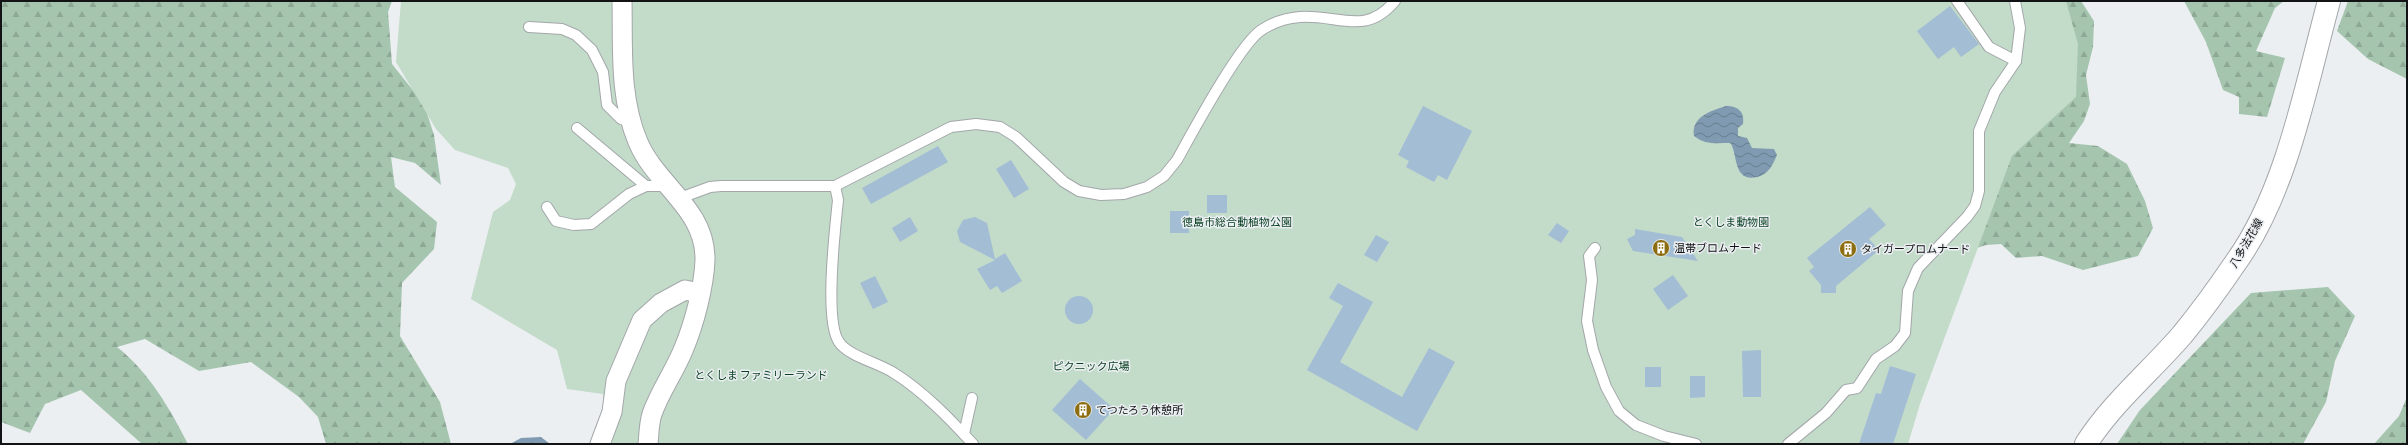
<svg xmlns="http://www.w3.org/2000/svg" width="2408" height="445" font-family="'Alegreya Sans','Noto Sans JP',sans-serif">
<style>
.forest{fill:url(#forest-firs)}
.park{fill:#c3dbc9}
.water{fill:url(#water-waves)}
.building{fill:#a3bdd5}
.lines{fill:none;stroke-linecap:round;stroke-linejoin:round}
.lane-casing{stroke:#a3a7aa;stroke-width:12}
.street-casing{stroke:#a3a7aa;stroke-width:21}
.secondary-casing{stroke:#a3a7aa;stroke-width:24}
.lane{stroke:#fff;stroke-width:10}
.street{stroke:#fff;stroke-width:19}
.secondary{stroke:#fff;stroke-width:22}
.labels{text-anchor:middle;stroke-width:3;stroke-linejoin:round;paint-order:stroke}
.park-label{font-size:11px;fill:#083e21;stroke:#ebeff2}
.street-label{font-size:11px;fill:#121314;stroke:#ebeff2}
.poi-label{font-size:11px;fill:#121314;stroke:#ebeff2;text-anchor:start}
</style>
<defs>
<pattern id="forest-firs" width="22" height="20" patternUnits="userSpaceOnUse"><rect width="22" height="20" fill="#a6c5af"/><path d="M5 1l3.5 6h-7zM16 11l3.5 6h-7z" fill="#8ea896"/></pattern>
<pattern id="water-waves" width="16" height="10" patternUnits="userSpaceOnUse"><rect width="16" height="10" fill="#809bb1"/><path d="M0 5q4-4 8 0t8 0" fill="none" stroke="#677d8f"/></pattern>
</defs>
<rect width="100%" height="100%" fill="#ebeff2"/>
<g class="forest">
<path d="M 1,1 L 392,1 L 388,12 L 392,64 L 424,104 L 434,135 L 441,185 L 415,163 L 391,157 L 395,187 L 437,222 L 434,249 L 402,283 L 400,336 L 440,402 L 451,444 L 326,444 L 318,417 L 299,397 L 251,362 L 199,371 L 145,339 L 117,347 C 149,372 170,409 188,444 L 142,444 L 81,390 L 45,404 L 30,433 L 1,422 Z"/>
<path d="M 1965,1 L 2081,1 L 2094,21 L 2093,47 L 2086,75 L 2090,104 L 2084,121 L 2069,143 L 2098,146 L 2127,164 L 2145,201 L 2153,228 L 2138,256 L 2083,270 L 2042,256 L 2016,258 L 2001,244 L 1986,245 L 1971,250 L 1774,444 L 1721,444 Z"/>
<path d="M 2184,1 L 2284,1 L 2275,8 L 2256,51 L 2285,58 L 2267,117 L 2239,114 L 2239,97 L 2223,90 L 2206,42 Z"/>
<path d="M 2348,1 L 2407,1 L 2407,79 L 2368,59 L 2337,31 Z"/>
<path d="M 2328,287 L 2355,316 L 2335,361 L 2326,402 L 2303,444 L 2117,444 L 2140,410 L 2251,293 Z"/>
<path d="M 2407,397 L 2407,444 L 2374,444 L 2399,416 Z"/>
</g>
<path class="park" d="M 401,1 L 2066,1 L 2078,44 L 2076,97 L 2012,156 L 1920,404 L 1908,444 L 594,444 L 603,419 L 603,394 L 567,389 L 557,350 L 471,299 L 493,212 L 510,200 L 516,184 L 508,168 L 455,150 L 436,129 L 396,62 Z"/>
<g class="water">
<path d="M 1726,106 C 1737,106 1745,111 1743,124 L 1738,128 L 1738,136 L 1747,138 L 1752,148 L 1774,149 L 1777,155 C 1772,166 1769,174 1757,177 C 1732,183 1738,151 1730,143 C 1716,143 1705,145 1694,136 C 1691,117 1710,111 1726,106 Z"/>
<path d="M 541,437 L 550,444 L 510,444 L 521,438 Z"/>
</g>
<g class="building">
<path d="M 1950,6 L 1979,44 L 1961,57 L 1954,47 L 1938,59 L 1917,31 Z"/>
<path d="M 1423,106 L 1472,131 L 1447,180 L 1438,175 L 1434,182 L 1406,167 L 1409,161 L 1398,155 Z"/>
<path d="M 938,146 L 948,162 L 871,204 L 862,188 Z"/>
<path d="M 1011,160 L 1029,189 L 1014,198 L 996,169 Z"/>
<rect x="1207" y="195" width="20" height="18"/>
<path d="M 1870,207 L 1886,225 L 1869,239 L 1879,250 L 1836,286 L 1836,293 L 1821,293 L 1821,285 L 1809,271 L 1814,267 L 1807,258 Z"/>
<rect x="1170" y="211" width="19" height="22"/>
<path d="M 910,217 L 918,231 L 900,242 L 892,228 Z"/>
<path d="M 975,217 L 987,223 L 995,259 L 1005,253 L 1022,281 L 1002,293 L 997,286 L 990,290 L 977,269 L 995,260 L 960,242 L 957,231 L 963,220 Z"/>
<path d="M 1557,223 L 1569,231 L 1561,243 L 1548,235 Z"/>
<path d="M 1635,229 L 1682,237 L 1698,261 L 1633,251 L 1627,239 L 1635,235 Z"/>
<path d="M 1376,235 L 1389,242 L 1377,262 L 1364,255 Z"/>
<path d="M 1673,275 L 1688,296 L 1668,310 L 1653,289 Z"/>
<path d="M 875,276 L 888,302 L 873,309 L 860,283 Z"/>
<path d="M 1338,283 L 1373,302 L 1340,362 L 1402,397 L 1429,348 L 1455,362 L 1417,431 L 1307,370 L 1343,306 L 1329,298 Z"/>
<circle cx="1079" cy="310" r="14"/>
<path d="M 1761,350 L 1761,397 L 1743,397 L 1742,351 Z"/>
<path d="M 1890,366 L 1916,374 L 1893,444 L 1859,444 L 1876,393 L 1881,394 Z"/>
<rect x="1645" y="367" width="16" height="20"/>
<path d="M 1690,376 L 1705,376 L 1705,397 L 1690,398 Z"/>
<path d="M 1080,379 L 1114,409 L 1086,440 L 1052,410 Z"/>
</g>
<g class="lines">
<g class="lane-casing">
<g id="lane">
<path d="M 1957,1 L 1989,47 L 2016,61"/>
<path d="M 529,27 L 562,29 L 576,35 L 592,50 L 603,72 L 607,105 L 621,119 L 630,121"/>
<path d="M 577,128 L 646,186 L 666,186"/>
<path d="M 835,186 L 838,200 C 835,229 824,321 839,342 C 848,356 879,363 894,373 C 923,391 950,419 973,444"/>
<path d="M 680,198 L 710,187 L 721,186 L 835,186 L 951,127 L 976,124 L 1000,127 L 1016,137 L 1064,182 L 1079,191 L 1101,195 L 1124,194 L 1147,187 L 1164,176 L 1177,160 C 1192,133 1241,41 1263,29 C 1274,22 1287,18 1300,17 C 1338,14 1365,37 1395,1"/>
<path d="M 547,207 L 556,221 L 574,225 L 591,224 L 629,194 L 646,186"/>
<path d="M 1595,248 L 1589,256 L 1592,280 L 1587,321 L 1593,350 L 1606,387 L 1619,411 L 1636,425 L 1664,436 L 1696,444"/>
<path d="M 964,434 L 972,398"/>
<path d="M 1788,444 L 1826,413 L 1846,390 L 1857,388 L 1876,359 L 1895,346 L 1905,333 L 1908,291 L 1918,268 L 1967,217 L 1975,206 L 1979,191 L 1979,131 L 1995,92 L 2016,61 L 2020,28 L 2015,1"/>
</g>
</g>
<g class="street-casing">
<g id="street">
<path d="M 622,1 C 623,48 619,97 638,142 C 656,185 706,209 705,260 C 704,287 694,324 684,348 C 675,371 660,391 652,414 C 649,423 649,434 648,444"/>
<path d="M 600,444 L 612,412 L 616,381 L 642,320 L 661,303 L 685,290 L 699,293"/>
</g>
</g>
<g class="secondary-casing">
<path id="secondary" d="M 2086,444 C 2112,403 2150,372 2182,335 C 2201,312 2219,287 2236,262 C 2287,191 2306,85 2329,1"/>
</g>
<use href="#lane" class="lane"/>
<use href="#street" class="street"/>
<use href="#secondary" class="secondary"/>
</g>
<defs>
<g id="building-disc" transform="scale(0.9)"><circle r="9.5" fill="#8c6d0f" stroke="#ebeff2"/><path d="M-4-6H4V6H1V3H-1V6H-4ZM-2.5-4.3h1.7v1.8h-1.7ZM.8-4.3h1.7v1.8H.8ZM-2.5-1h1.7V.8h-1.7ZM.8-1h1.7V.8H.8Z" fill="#fff"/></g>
</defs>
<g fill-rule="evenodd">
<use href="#building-disc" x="1661" y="248"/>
<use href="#building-disc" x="1848" y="249"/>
<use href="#building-disc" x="1083" y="410"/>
</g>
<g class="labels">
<g class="park-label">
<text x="1237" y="226">徳島市総合動植物公園</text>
<text x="1731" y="226">とくしま動物園</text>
<text x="1091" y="370">ピクニック広場</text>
<text x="761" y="379">とくしま ファミリーランド</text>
</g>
<g class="street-label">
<text transform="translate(2246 243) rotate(-60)" y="4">八多法花線</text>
</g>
<g class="poi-label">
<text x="1674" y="252">温帯ブロムナード</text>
<text x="1861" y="253">タイガープロムナード</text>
<text x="1096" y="414">てつたろう休憩所</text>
</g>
</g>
<rect width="2408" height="445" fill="none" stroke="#121314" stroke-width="4"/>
</svg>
